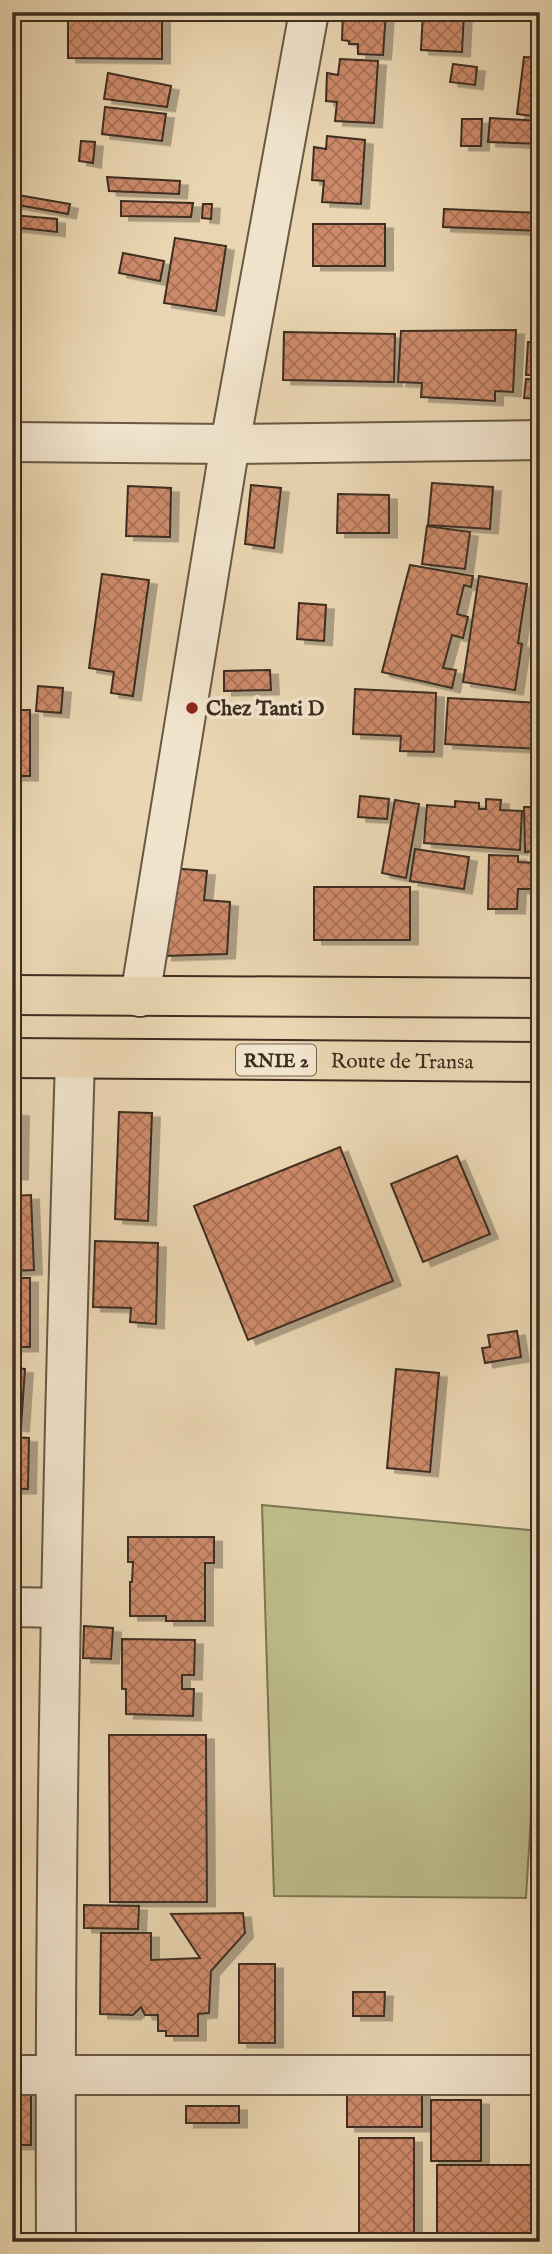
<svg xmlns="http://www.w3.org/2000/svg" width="552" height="2254" font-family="'IM FELL English',serif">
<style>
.grass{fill:#bcbc89;stroke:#7c7554;stroke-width:2}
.building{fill:url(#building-cross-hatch);stroke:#3d2e20;stroke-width:2;filter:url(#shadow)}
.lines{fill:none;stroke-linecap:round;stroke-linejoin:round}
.street-casing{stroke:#685844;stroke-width:42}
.primary-casing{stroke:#3d2e20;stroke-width:42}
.street{stroke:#f1e4cd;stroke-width:38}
.primary{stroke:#ead6b2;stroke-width:38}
.poi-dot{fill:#8f2418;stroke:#f1e4cd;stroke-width:2.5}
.labels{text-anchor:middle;stroke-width:7;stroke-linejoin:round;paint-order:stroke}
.shield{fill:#f1e4cd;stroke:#736554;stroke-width:2}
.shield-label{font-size:19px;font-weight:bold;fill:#3d2e20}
.poi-label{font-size:21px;font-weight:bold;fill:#3d2e20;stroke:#f1e4cd;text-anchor:start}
.street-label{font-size:21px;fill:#3d2e20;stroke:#f1e4cd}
</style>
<defs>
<pattern id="building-cross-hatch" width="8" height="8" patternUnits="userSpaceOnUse" patternTransform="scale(1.75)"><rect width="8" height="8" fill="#cd8a6a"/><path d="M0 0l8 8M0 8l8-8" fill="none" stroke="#a87157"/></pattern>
<filter id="shadow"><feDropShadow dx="8" dy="4.5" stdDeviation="0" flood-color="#0004"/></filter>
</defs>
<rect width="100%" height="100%" fill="#ead6b2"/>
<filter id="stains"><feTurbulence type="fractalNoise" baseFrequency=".00286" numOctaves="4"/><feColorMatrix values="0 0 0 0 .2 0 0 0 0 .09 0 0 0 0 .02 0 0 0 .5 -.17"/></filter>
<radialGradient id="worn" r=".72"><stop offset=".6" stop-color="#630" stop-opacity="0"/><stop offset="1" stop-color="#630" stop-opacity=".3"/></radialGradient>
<path class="grass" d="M 262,1505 L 540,1531 L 540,1664 L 526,1898 L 274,1896 Z"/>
<g class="building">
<path d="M 68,12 L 162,12 L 162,59 L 68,58 Z"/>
<path d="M 343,12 L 386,12 L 383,55 L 358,54 L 358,44 L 349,44 L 349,41 L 342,40 Z"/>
<path d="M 423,12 L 464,12 L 462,52 L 421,50 Z"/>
<path d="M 524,57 L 540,58 L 540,117 L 517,114 Z"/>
<path d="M 340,59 L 378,61 L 374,123 L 335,121 L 337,102 L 326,101 L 327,73 L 338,75 Z"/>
<path d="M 453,64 L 477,67 L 475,85 L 450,82 Z"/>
<path d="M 108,73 L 171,86 L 167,107 L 104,99 Z"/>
<path d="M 105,107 L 166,114 L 162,141 L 102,134 Z"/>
<path d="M 490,118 L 540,121 L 540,144 L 488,142 Z"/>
<path d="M 462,119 L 482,119 L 481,146 L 461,146 Z"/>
<path d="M 327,136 L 365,140 L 361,204 L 322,202 L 324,181 L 312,180 L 314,147 L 326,149 Z"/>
<path d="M 81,141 L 95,142 L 93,163 L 79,161 Z"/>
<path d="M 107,177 L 180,181 L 179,194 L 109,191 Z"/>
<path d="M 12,194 L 70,204 L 68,214 L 12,204 Z"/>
<path d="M 121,201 L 193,203 L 191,217 L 121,216 Z"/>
<path d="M 203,204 L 212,204 L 211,219 L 202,218 Z"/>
<path d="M 444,209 L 540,213 L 540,231 L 443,227 Z"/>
<path d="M 12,215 L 57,219 L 57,232 L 12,227 Z"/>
<rect x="313" y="224" width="72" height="42"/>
<path d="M 175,238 L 226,246 L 216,311 L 164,303 Z"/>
<path d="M 123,253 L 164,261 L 160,281 L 119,273 Z"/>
<path d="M 516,330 L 513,392 L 495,391 L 495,401 L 421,397 L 422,383 L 398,382 L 401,331 Z"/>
<path d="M 284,332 L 395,334 L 394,382 L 283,380 Z"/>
<path d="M 528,342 L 540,343 L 540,375 L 526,375 Z"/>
<path d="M 526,379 L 540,380 L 540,399 L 524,398 Z"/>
<path d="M 432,483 L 493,487 L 490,529 L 428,525 Z"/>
<path d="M 251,485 L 281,488 L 274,548 L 245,544 Z"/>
<path d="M 128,486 L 171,488 L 170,537 L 126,536 Z"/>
<path d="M 338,494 L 389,495 L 389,533 L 337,533 Z"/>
<path d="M 427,526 L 470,532 L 465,569 L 422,564 Z"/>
<path d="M 410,565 L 473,576 L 471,587 L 464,585 L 457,614 L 468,617 L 463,638 L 452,635 L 443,668 L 456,670 L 452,688 L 382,672 Z"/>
<path d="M 102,574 L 149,580 L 133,696 L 111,693 L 114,672 L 89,668 Z"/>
<path d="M 479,576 L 527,584 L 518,643 L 522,644 L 515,690 L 463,682 Z"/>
<path d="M 299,603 L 326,605 L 324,641 L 297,639 Z"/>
<path d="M 270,670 L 271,690 L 224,691 L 224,671 Z"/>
<path d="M 38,686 L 63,688 L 61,713 L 36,711 Z"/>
<path d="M 355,689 L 436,693 L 434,752 L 400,751 L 401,736 L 353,734 Z"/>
<path d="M 448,698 L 540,703 L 540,749 L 445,744 Z"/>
<rect x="12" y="710" width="18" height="66"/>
<path d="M 360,796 L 389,799 L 387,819 L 358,817 Z"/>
<path d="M 486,799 L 501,800 L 500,810 L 522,811 L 520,850 L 424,843 L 427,805 L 455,807 L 455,801 L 479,803 L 479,809 L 486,809 Z"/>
<path d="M 395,800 L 419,804 L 406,878 L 382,873 Z"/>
<path d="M 524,807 L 540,807 L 540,851 L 525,852 Z"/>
<path d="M 415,849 L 469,857 L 464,889 L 410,881 Z"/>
<path d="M 489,855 L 518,856 L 518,862 L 535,863 L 535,889 L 518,889 L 517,909 L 488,909 Z"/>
<path d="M 171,868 L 207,871 L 204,900 L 230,902 L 227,954 L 164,956 Z"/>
<rect x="314" y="887" width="96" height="53"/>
<rect x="538" y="889" width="2" height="43"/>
<path d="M 12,1111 L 21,1112 L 20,1175 L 12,1175 Z"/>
<path d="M 119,1112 L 152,1113 L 148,1221 L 115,1219 Z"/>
<path d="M 340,1147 L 393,1281 L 248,1340 L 194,1206 Z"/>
<path d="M 457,1156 L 490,1234 L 423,1262 L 391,1184 Z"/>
<path d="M 31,1195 L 34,1270 L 12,1271 L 12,1196 Z"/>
<path d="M 95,1241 L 158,1243 L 156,1324 L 130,1322 L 131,1308 L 93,1307 Z"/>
<rect x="12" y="1278" width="18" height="69"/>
<path d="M 517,1331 L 521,1357 L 485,1363 L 482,1348 L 490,1347 L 488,1335 Z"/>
<path d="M 12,1368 L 25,1369 L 21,1427 L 12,1426 Z"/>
<path d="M 396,1369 L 439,1373 L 430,1472 L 387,1468 Z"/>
<path d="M 12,1437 L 29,1438 L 28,1489 L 12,1489 Z"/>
<path d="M 128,1537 L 214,1537 L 214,1563 L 205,1563 L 205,1621 L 166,1621 L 166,1616 L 130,1616 L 130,1582 L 132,1582 L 133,1562 L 128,1562 Z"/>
<path d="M 84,1626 L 113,1628 L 111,1659 L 83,1658 Z"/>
<path d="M 122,1639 L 195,1640 L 194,1675 L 182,1675 L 182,1689 L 194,1689 L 193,1716 L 126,1714 L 126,1689 L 122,1689 Z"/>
<path d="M 109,1735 L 206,1735 L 207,1902 L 110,1902 Z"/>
<path d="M 84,1905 L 139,1906 L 138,1929 L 84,1928 Z"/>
<path d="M 243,1913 L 245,1933 L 211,1971 L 209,2013 L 198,2014 L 198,2036 L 166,2036 L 166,2031 L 158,2031 L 158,2015 L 145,2015 L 141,2007 L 133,2015 L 100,2014 L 101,1933 L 151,1933 L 151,1960 L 200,1958 L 171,1914 Z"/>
<rect x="239" y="1964" width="36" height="79"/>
<rect x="531" y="1987" width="9" height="38"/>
<path d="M 353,1992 L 385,1992 L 384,2016 L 353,2016 Z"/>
<rect x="12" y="2090" width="19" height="55"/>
<rect x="347" y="2092" width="75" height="35"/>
<rect x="431" y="2100" width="50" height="61"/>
<rect x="186" y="2106" width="53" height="17"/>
<rect x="359" y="2138" width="55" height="104"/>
<path d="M 437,2165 L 538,2165 L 538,2242 L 467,2242 L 467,2239 L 437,2239 Z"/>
<rect x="12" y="2234" width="15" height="8"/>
</g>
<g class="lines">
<g class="street-casing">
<g id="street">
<path d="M 12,442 L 230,444 L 540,440"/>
<path d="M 140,997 L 230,444 L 309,12"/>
<path d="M 12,1607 L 61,1608"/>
<path d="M 12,2075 L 540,2075"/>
<path d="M 56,2242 C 54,1847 63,1453 75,1059"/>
</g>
</g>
<g class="primary-casing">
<g id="primary">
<path d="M 12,995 L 540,998"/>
<path id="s1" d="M 12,1058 L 540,1062"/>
</g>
</g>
<use href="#street" class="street"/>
<use href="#primary" class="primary"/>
</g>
<circle class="poi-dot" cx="192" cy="708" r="7"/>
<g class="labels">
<rect class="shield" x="236" y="1044.5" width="80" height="31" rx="5"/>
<g class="shield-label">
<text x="276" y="1067">RNIE 2</text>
</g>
<g class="poi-label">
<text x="206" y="715">Chez Tanti D</text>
</g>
<g class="street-label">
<text dy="7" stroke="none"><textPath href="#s1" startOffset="390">Route de Transa</textPath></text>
</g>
</g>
<rect width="552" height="2254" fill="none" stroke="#ead6b2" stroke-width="42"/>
<rect x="14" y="14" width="524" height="2226" fill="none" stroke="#3d2e20" stroke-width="3.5"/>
<rect x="21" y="21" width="510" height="2212" fill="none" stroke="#3d2e20" stroke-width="2"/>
<rect width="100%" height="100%" filter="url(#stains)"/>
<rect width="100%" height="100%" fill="url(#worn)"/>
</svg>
